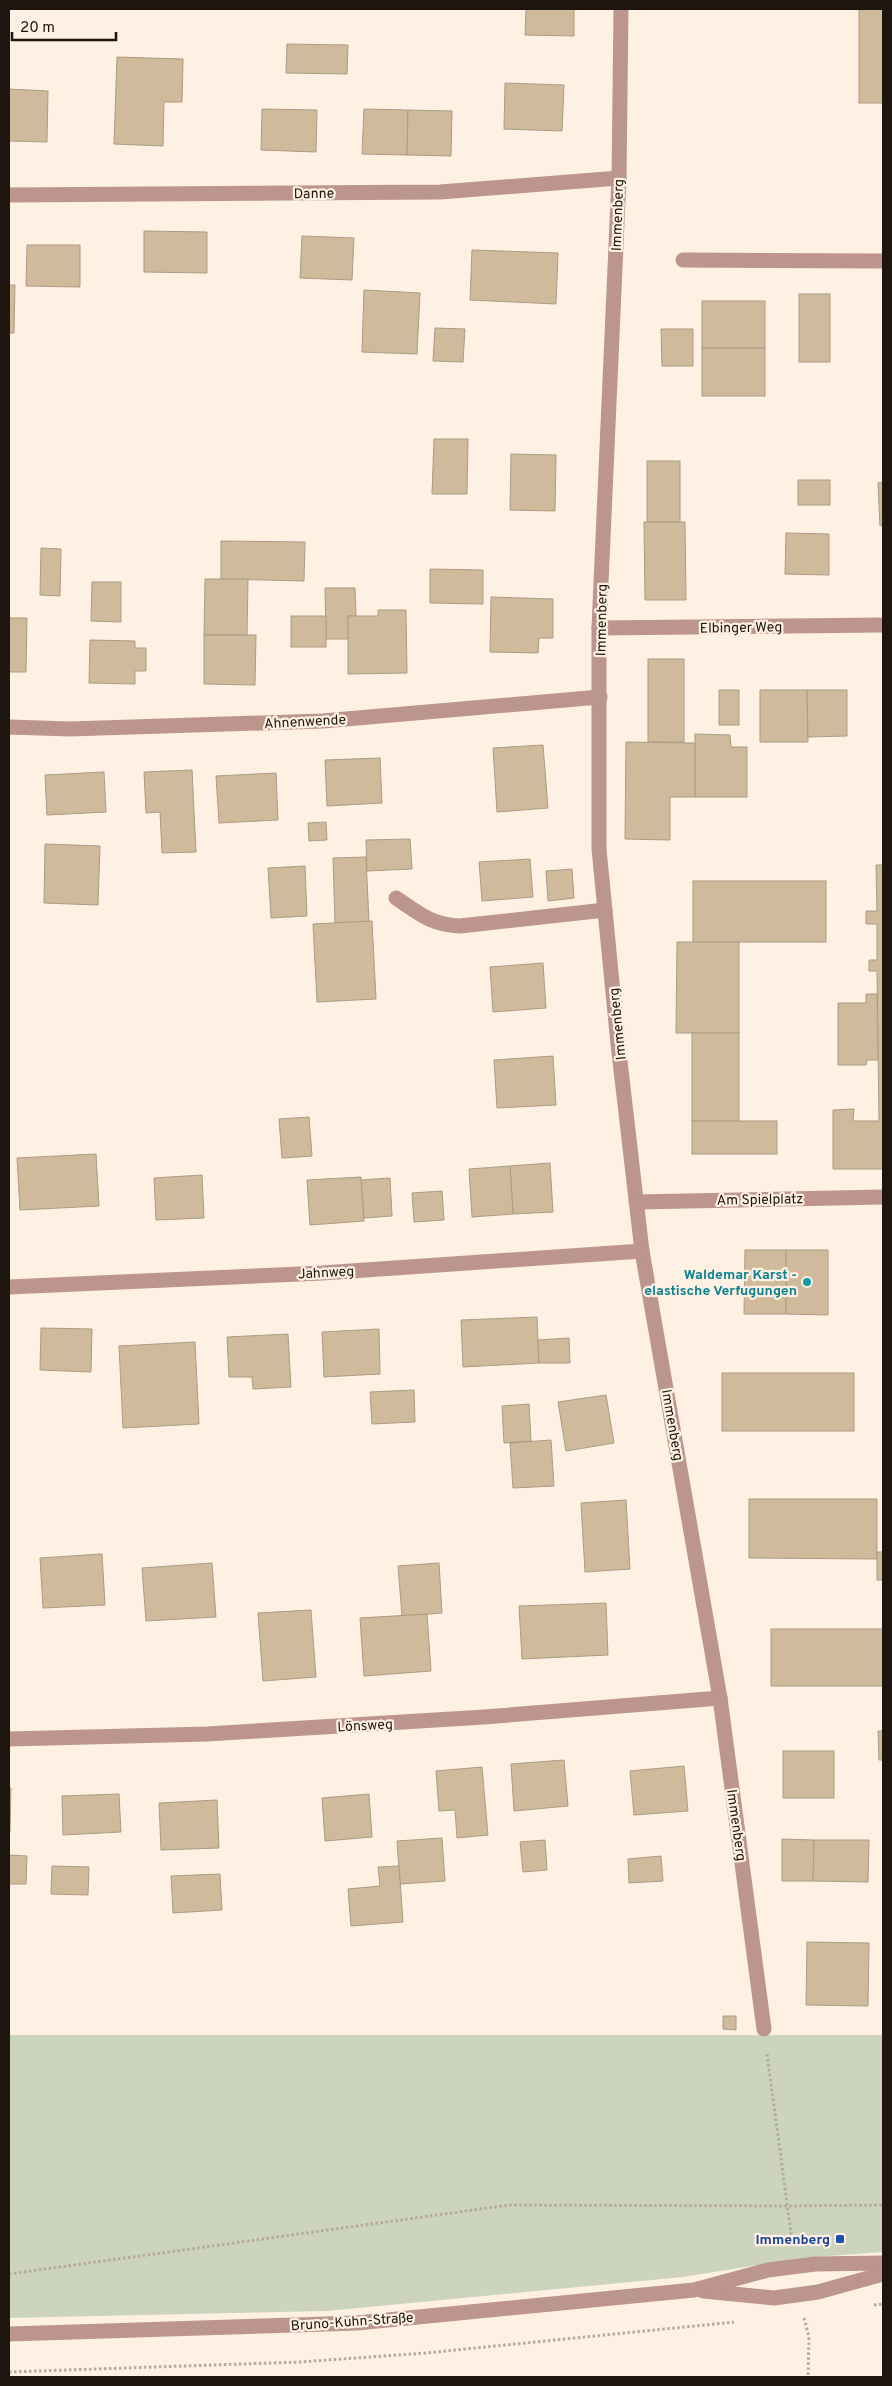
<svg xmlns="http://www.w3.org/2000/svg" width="892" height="2386" font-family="Overpass,sans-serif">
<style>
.green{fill:#ccd4be}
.building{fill:#cfba9c;stroke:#ac9c84}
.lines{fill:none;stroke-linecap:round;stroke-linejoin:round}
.path{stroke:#b6aa9f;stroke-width:3;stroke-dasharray:2.5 2.5;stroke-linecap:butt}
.lane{stroke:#bc968c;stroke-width:15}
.street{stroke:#bc968c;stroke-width:15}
.culture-dot{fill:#0f9aa8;stroke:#fef0e3;stroke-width:2}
.transit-dot{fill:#1a4fb4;stroke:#fef0e3;stroke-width:2}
.labels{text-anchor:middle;stroke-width:4.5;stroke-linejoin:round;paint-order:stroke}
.street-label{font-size:14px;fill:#1d150e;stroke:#fef0e3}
.culture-label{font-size:14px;font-weight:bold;fill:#0d838f;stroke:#fef0e3;text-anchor:end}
.transit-label{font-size:14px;font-weight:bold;fill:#164399;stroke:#fef0e3;text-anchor:end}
</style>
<rect width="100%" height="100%" fill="#fef0e3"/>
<path class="green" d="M 9,2035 L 883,2035 L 883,2252 L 802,2258 L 683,2277 L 327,2311 L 9,2318 Z"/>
<g class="building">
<path d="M 526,9 L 574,9 L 574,36 L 525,35 Z"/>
<rect x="859" y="9" width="24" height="94"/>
<path d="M 287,44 L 348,45 L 347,74 L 286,73 Z"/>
<path d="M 117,57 L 183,59 L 182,102 L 164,102 L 163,146 L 114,144 Z"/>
<path d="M 505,83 L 564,85 L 562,131 L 504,129 Z"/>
<path d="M 9,89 L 48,91 L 47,142 L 9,141 Z"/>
<path d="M 262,109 L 317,110 L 316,152 L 261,150 Z"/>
<path d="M 364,109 L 408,110 L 407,155 L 362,154 Z"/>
<path d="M 408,110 L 452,111 L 451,156 L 407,155 Z"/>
<path d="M 144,231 L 207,232 L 207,273 L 144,272 Z"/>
<path d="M 302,236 L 354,238 L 352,280 L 300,278 Z"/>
<path d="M 27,245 L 80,245 L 80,287 L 26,286 Z"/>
<path d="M 472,250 L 558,253 L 556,304 L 470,300 Z"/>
<path d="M 9,285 L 15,285 L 14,333 L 9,333 Z"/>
<path d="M 364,290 L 420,293 L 417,354 L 362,352 Z"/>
<rect x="799" y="294" width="31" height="68"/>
<rect x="702" y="301" width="63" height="47"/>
<path d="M 435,328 L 465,329 L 463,362 L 433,361 Z"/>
<path d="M 661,329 L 693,329 L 693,366 L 662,366 Z"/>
<rect x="702" y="348" width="63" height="48"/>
<path d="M 434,439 L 468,439 L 467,494 L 432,494 Z"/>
<path d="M 511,454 L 556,455 L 555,511 L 510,510 Z"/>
<rect x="647" y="461" width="33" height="61"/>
<rect x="798" y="480" width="32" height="25"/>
<path d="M 883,482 L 883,525 L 880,526 L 878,483 Z"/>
<path d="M 644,522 L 685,522 L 686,600 L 645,600 Z"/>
<path d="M 786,533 L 829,534 L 829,575 L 785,574 Z"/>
<path d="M 221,541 L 305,542 L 304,581 L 221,579 Z"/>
<path d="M 41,548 L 61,549 L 60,596 L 40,595 Z"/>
<path d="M 430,569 L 483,570 L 483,604 L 430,603 Z"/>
<path d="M 205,579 L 248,579 L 247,635 L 204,635 Z"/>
<path d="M 92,582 L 121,582 L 121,622 L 91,621 Z"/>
<path d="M 325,588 L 355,588 L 356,616 L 348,616 L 348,639 L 326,639 Z"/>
<path d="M 491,597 L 553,599 L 553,638 L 539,638 L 538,653 L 490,652 Z"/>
<path d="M 378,610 L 406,610 L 407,673 L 348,674 L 348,616 L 378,616 Z"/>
<rect x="291" y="616" width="35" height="31"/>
<path d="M 9,618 L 27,618 L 26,672 L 9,672 Z"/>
<path d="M 204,635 L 256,635 L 255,685 L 204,684 Z"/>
<path d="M 90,640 L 135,641 L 135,648 L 146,648 L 146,671 L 135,671 L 135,684 L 89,683 Z"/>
<rect x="648" y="659" width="36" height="83"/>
<rect x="719" y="690" width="20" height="35"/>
<path d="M 760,690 L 807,690 L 808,742 L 760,742 Z"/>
<path d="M 807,690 L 847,690 L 847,736 L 808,737 Z"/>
<path d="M 695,734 L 730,735 L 731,747 L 747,747 L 747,797 L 695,797 Z"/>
<path d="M 626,742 L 695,743 L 695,797 L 670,797 L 670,840 L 625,839 Z"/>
<path d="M 543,745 L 548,808 L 497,812 L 493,748 Z"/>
<path d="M 380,758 L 382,803 L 327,806 L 325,760 Z"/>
<path d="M 192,770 L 196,852 L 162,853 L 160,812 L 146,813 L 144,772 Z"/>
<path d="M 104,772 L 106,812 L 47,815 L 45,775 Z"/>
<path d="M 276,773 L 278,820 L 219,823 L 216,776 Z"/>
<path d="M 326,822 L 327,840 L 309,841 L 308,823 Z"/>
<path d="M 410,839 L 412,869 L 367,871 L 366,840 Z"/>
<path d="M 45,844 L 100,846 L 98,905 L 44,903 Z"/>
<path d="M 366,857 L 369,922 L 335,923 L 333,858 Z"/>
<path d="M 530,859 L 533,897 L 482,901 L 479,862 Z"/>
<path d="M 876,865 L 883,865 L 883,1169 L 833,1169 L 833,1110 L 854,1109 L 853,1121 L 879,1121 L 877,971 L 869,971 L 869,960 L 877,960 L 877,924 L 866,924 L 866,911 L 877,911 Z"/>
<path d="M 305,866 L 307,916 L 271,918 L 268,868 Z"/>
<path d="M 572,869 L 574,898 L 548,901 L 546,871 Z"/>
<rect x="693" y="881" width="133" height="61"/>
<path d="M 372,921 L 376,999 L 317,1002 L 313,924 Z"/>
<path d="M 677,942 L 739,942 L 739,1033 L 676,1033 Z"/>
<path d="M 543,963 L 546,1008 L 493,1012 L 490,967 Z"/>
<path d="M 866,994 L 877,994 L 878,1060 L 867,1060 L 866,1065 L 838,1065 L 838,1003 L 866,1003 Z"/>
<rect x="692" y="1033" width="47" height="88"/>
<path d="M 553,1056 L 556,1105 L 497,1108 L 494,1060 Z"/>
<path d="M 309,1117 L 312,1156 L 282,1158 L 279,1119 Z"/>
<rect x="692" y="1121" width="85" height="33"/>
<path d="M 96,1154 L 99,1206 L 20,1210 L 17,1158 Z"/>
<path d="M 550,1163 L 553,1212 L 513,1214 L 510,1166 Z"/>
<path d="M 510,1166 L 513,1214 L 472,1217 L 469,1169 Z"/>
<path d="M 202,1175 L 204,1218 L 156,1220 L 154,1178 Z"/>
<path d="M 361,1177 L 364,1221 L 310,1225 L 307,1180 Z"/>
<path d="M 390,1178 L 392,1216 L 364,1218 L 361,1180 Z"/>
<path d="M 442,1191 L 444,1220 L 414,1222 L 412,1193 Z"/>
<path d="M 745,1250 L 786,1250 L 786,1314 L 744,1314 Z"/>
<path d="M 786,1250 L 828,1250 L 828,1315 L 786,1314 Z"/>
<path d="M 537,1317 L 539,1363 L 463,1367 L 461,1320 Z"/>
<path d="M 41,1328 L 92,1329 L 91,1372 L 40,1370 Z"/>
<path d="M 379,1329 L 380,1374 L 324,1377 L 322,1332 Z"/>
<path d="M 288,1334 L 291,1387 L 253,1389 L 252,1377 L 229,1377 L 227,1337 Z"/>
<path d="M 569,1338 L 570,1363 L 539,1363 L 538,1340 Z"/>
<path d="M 195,1342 L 199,1424 L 123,1428 L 119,1346 Z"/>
<rect x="722" y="1373" width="132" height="58"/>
<path d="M 414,1390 L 415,1422 L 372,1424 L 370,1392 Z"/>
<path d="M 606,1395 L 614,1443 L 566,1451 L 558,1402 Z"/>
<path d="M 529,1404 L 531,1441 L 504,1443 L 502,1406 Z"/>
<path d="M 551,1440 L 554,1486 L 513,1488 L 510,1443 Z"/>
<path d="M 749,1499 L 877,1499 L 877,1559 L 749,1558 Z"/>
<path d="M 626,1500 L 630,1569 L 585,1572 L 581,1503 Z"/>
<rect x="877" y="1552" width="6" height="28"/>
<path d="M 102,1554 L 105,1605 L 43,1608 L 40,1558 Z"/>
<path d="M 212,1563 L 216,1617 L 146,1621 L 142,1568 Z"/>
<path d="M 439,1563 L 442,1613 L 402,1616 L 398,1566 Z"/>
<path d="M 606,1603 L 608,1655 L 522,1659 L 519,1606 Z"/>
<path d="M 311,1610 L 316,1677 L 263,1681 L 258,1613 Z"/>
<path d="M 427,1614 L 431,1671 L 364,1676 L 360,1618 Z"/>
<rect x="771" y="1629" width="112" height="57"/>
<path d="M 878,1731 L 883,1731 L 883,1760 L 879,1760 Z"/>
<rect x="783" y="1751" width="51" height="47"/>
<path d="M 564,1760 L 568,1806 L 514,1811 L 511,1764 Z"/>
<path d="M 684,1766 L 688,1811 L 634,1815 L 630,1771 Z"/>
<path d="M 482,1767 L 488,1835 L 457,1838 L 455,1810 L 439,1811 L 436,1771 Z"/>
<path d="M 9,1788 L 11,1788 L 10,1832 L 9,1832 Z"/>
<path d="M 119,1794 L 121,1832 L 63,1835 L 62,1796 Z"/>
<path d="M 369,1794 L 372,1837 L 325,1841 L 322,1798 Z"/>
<path d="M 217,1800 L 219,1848 L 161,1850 L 159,1803 Z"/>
<path d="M 442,1838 L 445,1881 L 400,1884 L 397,1841 Z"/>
<path d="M 782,1839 L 814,1840 L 813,1881 L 782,1881 Z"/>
<path d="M 545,1840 L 547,1870 L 523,1872 L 520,1842 Z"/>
<path d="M 814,1840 L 869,1840 L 868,1882 L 813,1881 Z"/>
<path d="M 9,1855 L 27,1856 L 26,1884 L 9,1884 Z"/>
<path d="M 661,1856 L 663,1881 L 629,1883 L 628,1859 Z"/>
<path d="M 52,1866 L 89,1867 L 88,1895 L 51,1894 Z"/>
<path d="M 399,1866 L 403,1922 L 351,1926 L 348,1889 L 380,1886 L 378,1867 Z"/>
<path d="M 220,1874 L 222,1910 L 173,1913 L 171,1876 Z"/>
<path d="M 807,1942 L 869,1943 L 868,2006 L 806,2005 Z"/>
<path d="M 723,2016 L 736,2016 L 736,2030 L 723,2029 Z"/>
</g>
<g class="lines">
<g class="path">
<path d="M 767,2054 L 792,2241"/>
<path d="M 9,2274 L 509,2205 L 788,2206 L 883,2205"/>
<path d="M 874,2305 L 883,2304"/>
<path d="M 804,2318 L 809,2337 L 808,2377"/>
<path d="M 9,2372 L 300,2362 L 426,2353 L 734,2322"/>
</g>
<g class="lane">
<path d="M 683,260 L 883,261"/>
<path d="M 396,898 C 419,913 431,925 460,926 L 605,910"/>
</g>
<g class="street">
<path d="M 621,9 L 619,178 L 599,628 L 599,849 L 618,1044 L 642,1251 L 720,1698 L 764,2029"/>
<path d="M 9,195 L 440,192 L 619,178"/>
<path d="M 599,628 L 883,625"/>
<path d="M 9,727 L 70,729 L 323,721 L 600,697"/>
<path d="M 636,1202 L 883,1197"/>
<path d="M 9,1287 L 322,1273 L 642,1251"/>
<path d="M 9,1739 L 207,1734 L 484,1717 L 720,1698"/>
<path d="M 703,2291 L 774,2298 L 818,2292 L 883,2274"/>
<path d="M 9,2334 L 357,2323 L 694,2290 L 768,2270 L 815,2264 L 883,2263"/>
</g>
</g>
<circle class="culture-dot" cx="807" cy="1282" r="5"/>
<rect class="transit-dot" x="835" y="2234" width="10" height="10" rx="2.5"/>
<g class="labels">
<g class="street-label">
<text transform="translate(314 193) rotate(-1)" y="5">Danne</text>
<text transform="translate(617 215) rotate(-88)" y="5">Immenberg</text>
<text transform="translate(601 620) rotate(-89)" y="5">Immenberg</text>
<text transform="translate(741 627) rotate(-1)" y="5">Elbinger Weg</text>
<text transform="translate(305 721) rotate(-3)" y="5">Ahnenwende</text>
<text transform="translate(617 1024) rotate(-96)" y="5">Immenberg</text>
<text transform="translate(760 1199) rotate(-1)" y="5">Am Spielplatz</text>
<text transform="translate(326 1272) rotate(-3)" y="5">Jahnweg</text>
<text transform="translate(673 1425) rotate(80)" y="5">Immenberg</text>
<text transform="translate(365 1725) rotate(-3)" y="5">Lönsweg</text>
<text transform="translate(737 1825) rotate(82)" y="5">Immenberg</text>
<text transform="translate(352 2321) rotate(-4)" y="5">Bruno-Kuhn-Straße</text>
</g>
<g class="culture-label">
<text x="797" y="1279">Waldemar Karst -<tspan x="797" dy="16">elastische Verfugungen</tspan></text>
</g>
<g class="transit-label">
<text x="830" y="2244">Immenberg</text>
</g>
</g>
<rect width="892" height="2386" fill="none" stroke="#1d150e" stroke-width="20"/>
<path d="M12 32v8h104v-8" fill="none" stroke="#1d150e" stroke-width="2.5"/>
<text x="20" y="32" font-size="15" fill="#1d150e" stroke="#fef0e3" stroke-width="4" paint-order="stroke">20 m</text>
</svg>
